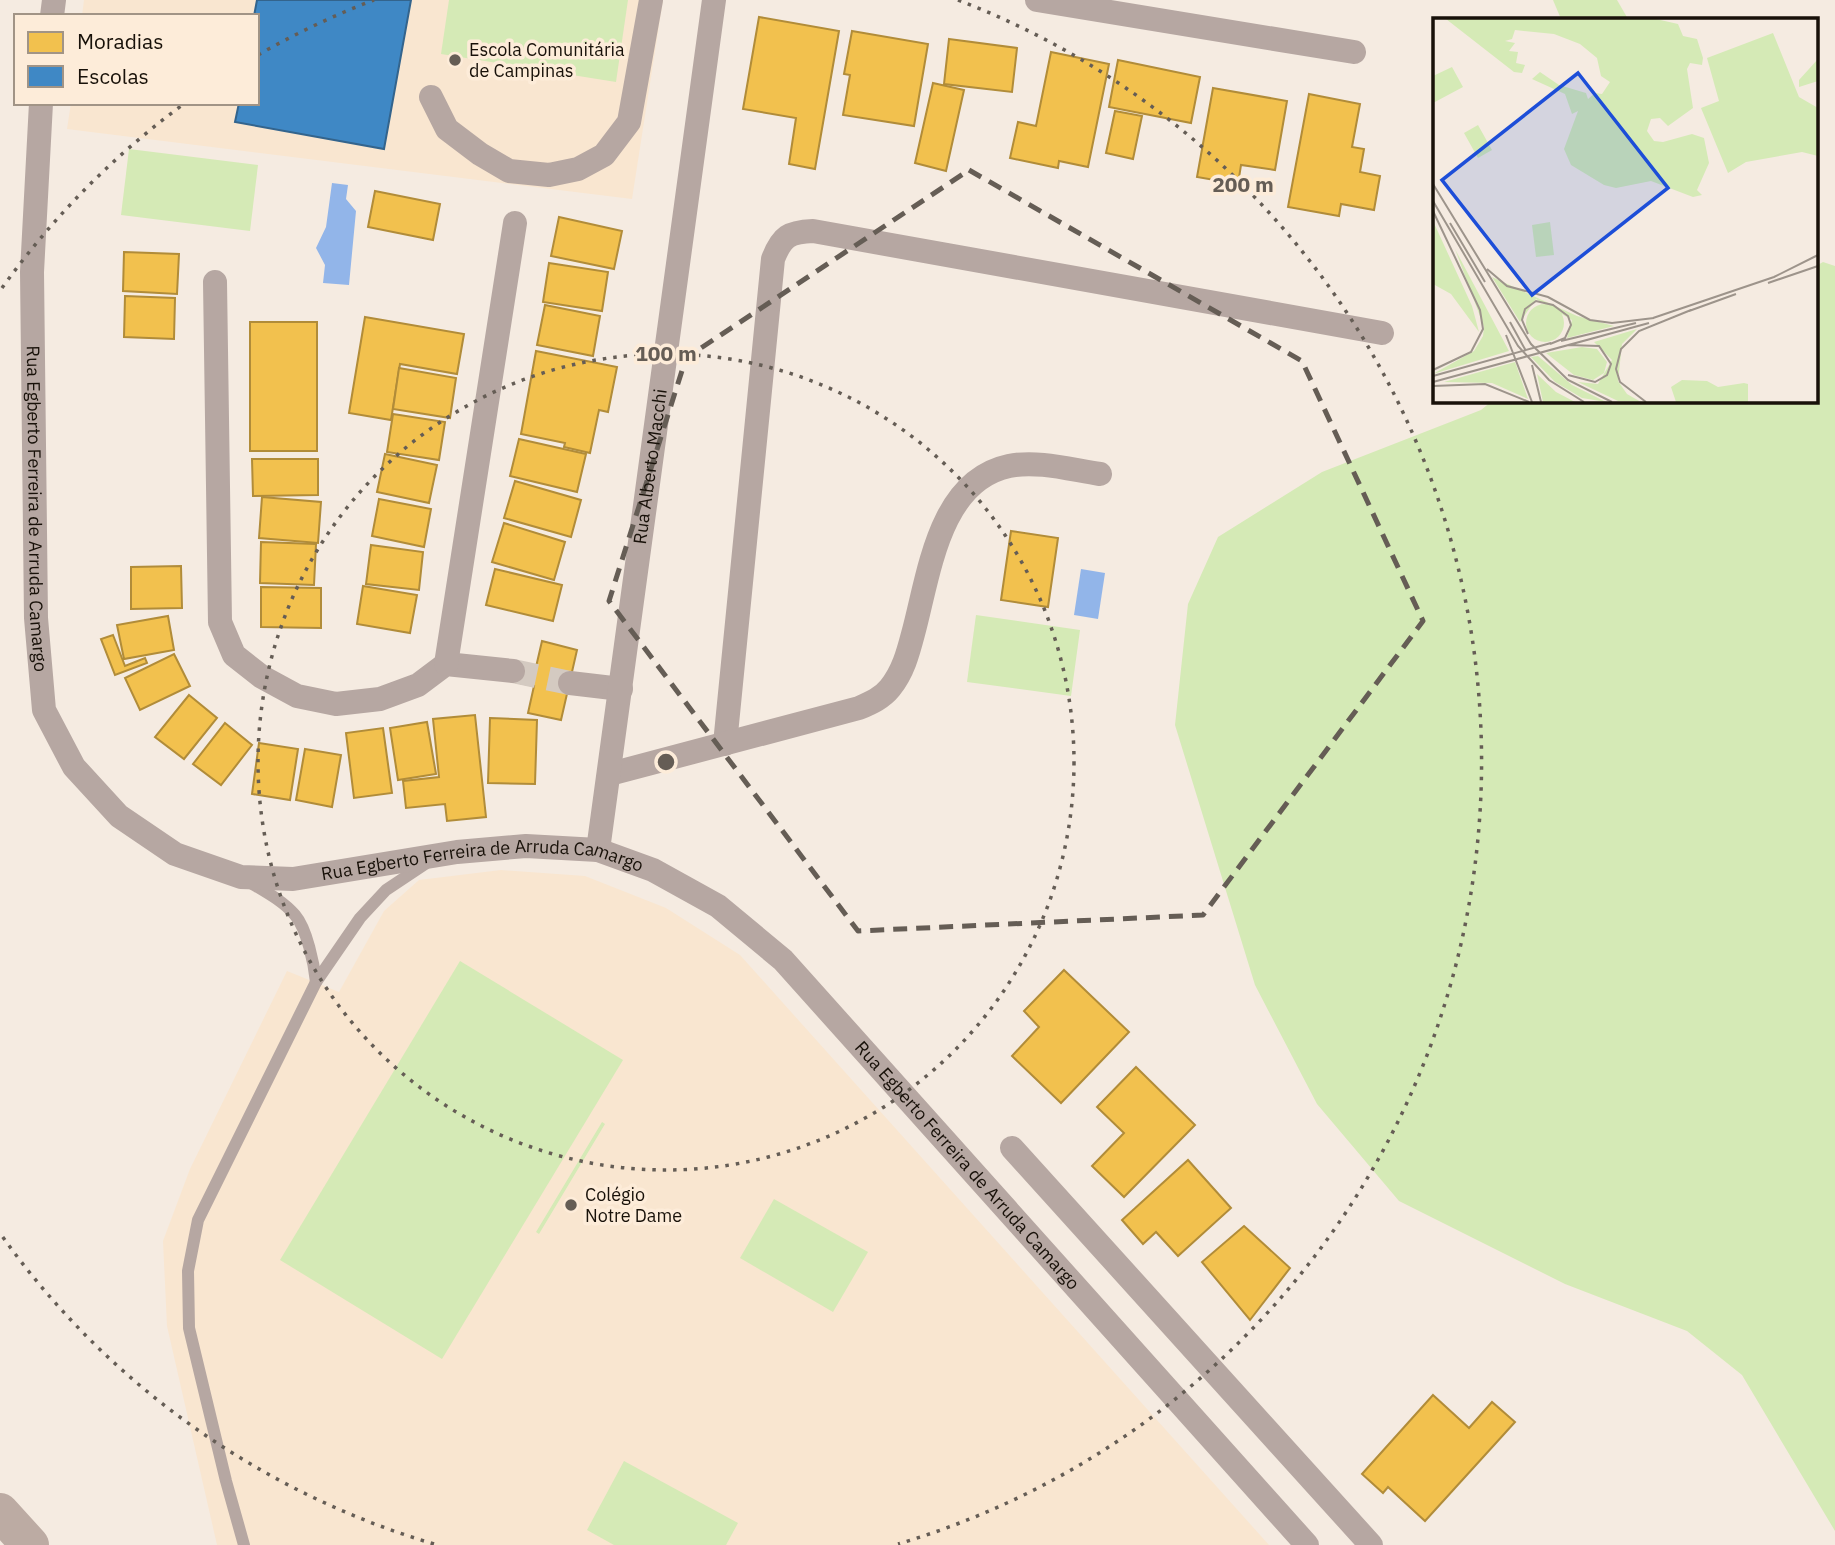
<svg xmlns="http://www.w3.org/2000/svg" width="1835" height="1545" font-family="'IBM Plex Sans',sans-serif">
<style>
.built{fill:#f9e6d0}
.green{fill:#d5eab6}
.water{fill:#92b5e9}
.homes{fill:#f2c14e;stroke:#b18c39;stroke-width:2}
.schools{fill:#3f88c5;stroke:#33648d;stroke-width:2}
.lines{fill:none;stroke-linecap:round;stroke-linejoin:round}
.minor-tunnel{stroke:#d4cac1;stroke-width:24;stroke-dasharray:24 12;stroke-linecap:butt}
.service{stroke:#b6a7a2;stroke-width:12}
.minor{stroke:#b6a7a2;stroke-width:24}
.motorway{stroke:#bcaba3;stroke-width:38}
.marked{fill:none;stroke:#655d55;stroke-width:5;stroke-dasharray:14 9;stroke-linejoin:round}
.ring{fill:none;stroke:#655d55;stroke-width:3.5;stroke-dasharray:3.5 7}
.poi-dot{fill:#655d55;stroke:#fdecd9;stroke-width:2.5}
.labels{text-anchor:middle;stroke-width:7;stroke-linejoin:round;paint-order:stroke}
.poi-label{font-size:18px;fill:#181109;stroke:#fdecd9;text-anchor:start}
.street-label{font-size:18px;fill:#181109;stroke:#fdecd9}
.inset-road{fill:none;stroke:#9d948b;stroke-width:2}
.view{fill:#1d4ed8;fill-opacity:0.15;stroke:#1d4ed8;stroke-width:3.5}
.inset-edge{fill:none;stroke:#181109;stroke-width:3.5}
.centre{fill:#655d55;stroke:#fdecd9;stroke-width:3.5}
.ring-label{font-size:21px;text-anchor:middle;font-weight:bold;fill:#655d55;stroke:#fdecd9;stroke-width:7;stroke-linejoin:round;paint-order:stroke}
</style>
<rect width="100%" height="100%" fill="#f5ebe1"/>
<g class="built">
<path d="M 84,0 L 663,0 L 632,199 L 67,129 L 71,103 L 257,103 L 257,16 L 82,16 Z"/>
<path d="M 501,870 L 585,876 L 666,908 L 740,955 L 1269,1545 L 217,1545 L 167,1326 L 163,1241 L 190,1169 L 287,971 L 339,992 L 384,911 L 419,880 Z"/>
</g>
<g class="green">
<path d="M 449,0 L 628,0 L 616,82 L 441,54 Z"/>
<path d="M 1553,0 L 1617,0 L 1628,19 L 1561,19 Z"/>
<path d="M 129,149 L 258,165 L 250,231 L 121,215 Z"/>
<path d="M 1823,262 L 1835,266 L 1835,1531 L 1742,1375 L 1687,1331 L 1565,1284 L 1399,1201 L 1317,1104 L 1255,985 L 1175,725 L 1188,604 L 1218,537 L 1322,472 L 1481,410 L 1492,401 L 1816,401 L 1816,266 Z"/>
<path d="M 976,615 L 1080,630 L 1071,696 L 967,682 Z"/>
<path d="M 460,961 L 623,1060 L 442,1359 L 280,1260 Z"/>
<path d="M 602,1122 L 605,1124 L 539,1234 L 536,1232 Z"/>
<path d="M 774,1199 L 868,1252 L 833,1312 L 740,1258 Z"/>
<path d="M 624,1461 L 738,1523 L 726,1545 L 614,1545 L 587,1530 Z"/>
</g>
<g class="water">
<path d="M 332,183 L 348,185 L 346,199 L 356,211 L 349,285 L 323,283 L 325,265 L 316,248 L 326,227 Z"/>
<path d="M 1081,569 L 1105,573 L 1098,619 L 1074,615 Z"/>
</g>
<g class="homes">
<path d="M 759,17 L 839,31 L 815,169 L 789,164 L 796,118 L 743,109 Z"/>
<path d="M 852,31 L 928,44 L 914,126 L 843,115 L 850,75 L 844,74 Z"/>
<path d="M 949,39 L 1017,48 L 1012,92 L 944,84 Z"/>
<path d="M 1051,52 L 1109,64 L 1088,167 L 1059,161 L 1058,168 L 1010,158 L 1018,122 L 1036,126 Z"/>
<path d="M 1118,60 L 1200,77 L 1191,123 L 1109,107 Z"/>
<path d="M 933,83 L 964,90 L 946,171 L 915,163 Z"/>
<path d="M 1213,88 L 1287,101 L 1275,170 L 1241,165 L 1238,184 L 1197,177 Z"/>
<path d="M 1309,94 L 1360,104 L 1352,147 L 1364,149 L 1360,172 L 1380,176 L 1374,210 L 1341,204 L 1339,216 L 1288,207 Z"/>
<path d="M 1115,111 L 1142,116 L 1133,159 L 1106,153 Z"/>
<path d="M 375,191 L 440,204 L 433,240 L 368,227 Z"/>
<path d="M 559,217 L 622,231 L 614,269 L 551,256 Z"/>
<path d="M 124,252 L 179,254 L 177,294 L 123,291 Z"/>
<path d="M 549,263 L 608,272 L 602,311 L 543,302 Z"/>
<path d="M 125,296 L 175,298 L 174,339 L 124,337 Z"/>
<path d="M 545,305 L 600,316 L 593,356 L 537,345 Z"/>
<path d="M 365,317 L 464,334 L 457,374 L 400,364 L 391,420 L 349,413 Z"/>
<rect x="250" y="322" width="67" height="129"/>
<path d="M 536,351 L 617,367 L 608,412 L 599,410 L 590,453 L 564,447 L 565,443 L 521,434 Z"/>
<path d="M 399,368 L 456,378 L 450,418 L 393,409 Z"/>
<path d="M 393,414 L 445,422 L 439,460 L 387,452 Z"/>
<path d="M 519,439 L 586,454 L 577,492 L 510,476 Z"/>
<path d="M 385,454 L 437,465 L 429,503 L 377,492 Z"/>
<path d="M 252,459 L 318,459 L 318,495 L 253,496 Z"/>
<path d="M 515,481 L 581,500 L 571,537 L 504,518 Z"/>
<path d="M 262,497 L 321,502 L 318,543 L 259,538 Z"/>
<path d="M 379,499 L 431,509 L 424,547 L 372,536 Z"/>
<path d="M 504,523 L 565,542 L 554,580 L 492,562 Z"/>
<path d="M 1011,531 L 1058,538 L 1048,607 L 1001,600 Z"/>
<path d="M 261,542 L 316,544 L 314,585 L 260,583 Z"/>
<path d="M 371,545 L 423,552 L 419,590 L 366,584 Z"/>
<path d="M 181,566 L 182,608 L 131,609 L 131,567 Z"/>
<path d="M 495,569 L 562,585 L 553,621 L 486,605 Z"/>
<path d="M 363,586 L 417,595 L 410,633 L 357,624 Z"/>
<path d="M 261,587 L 321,588 L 321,628 L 261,627 Z"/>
<path d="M 168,616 L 174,650 L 124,659 L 117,625 Z"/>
<path d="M 113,635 L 125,666 L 145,658 L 147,663 L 115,675 L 101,639 Z"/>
<path d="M 542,641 L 577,650 L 561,720 L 528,713 L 534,686 L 510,681 L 515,662 L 536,667 Z"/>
<path d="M 174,654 L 190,686 L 140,710 L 125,678 Z"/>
<path d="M 189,695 L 217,718 L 184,759 L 155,737 Z"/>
<path d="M 475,715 L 486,817 L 447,821 L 445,804 L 406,808 L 403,781 L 439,777 L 433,719 Z"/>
<path d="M 490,718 L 537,720 L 535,784 L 488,783 Z"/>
<path d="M 427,722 L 436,774 L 398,780 L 390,728 Z"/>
<path d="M 225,723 L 252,745 L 221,785 L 193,764 Z"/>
<path d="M 383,728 L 392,793 L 354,798 L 346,733 Z"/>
<path d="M 259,743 L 298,749 L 290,800 L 252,794 Z"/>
<path d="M 305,749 L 341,755 L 332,807 L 296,800 Z"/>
<path d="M 1064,970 L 1129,1032 L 1061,1103 L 1012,1056 L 1039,1027 L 1024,1011 Z"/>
<path d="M 1136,1067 L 1195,1125 L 1124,1197 L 1092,1166 L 1124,1133 L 1097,1107 Z"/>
<path d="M 1188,1160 L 1231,1208 L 1178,1256 L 1156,1232 L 1143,1244 L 1122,1220 Z"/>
<path d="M 1244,1226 L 1290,1268 L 1250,1320 L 1202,1262 Z"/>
<path d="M 1433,1395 L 1469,1428 L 1492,1402 L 1515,1422 L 1425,1521 L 1388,1487 L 1383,1493 L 1362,1474 Z"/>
</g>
<path class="schools" d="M 257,0 L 411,0 L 384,149 L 235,122 L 239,103 L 257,103 L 257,16 L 254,16 Z"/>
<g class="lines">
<path class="minor-tunnel" d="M 513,671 L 570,683"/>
<g class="service">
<path d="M 251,883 C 266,892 283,901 295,915 C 307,929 314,964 316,982 L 360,918 L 386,890 L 425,864"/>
<path d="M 244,1545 L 226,1481 L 189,1328 L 188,1271 L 198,1220 L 316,982"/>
</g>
<g class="minor">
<path d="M 1037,0 L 1354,52"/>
<path d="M 52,16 L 54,0"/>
<path d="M 431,97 L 447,129 L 480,154 L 509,171 L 549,175 L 578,169 L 604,155 L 629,122 L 651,0"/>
<path id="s1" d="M 41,103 L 32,272 L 36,618 L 44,710 L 74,767 L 119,816 L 175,854 L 241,877 L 293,879 L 457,852 L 526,846 L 598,850 L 653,870 L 718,906 L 783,960 L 1307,1545"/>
<path d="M 215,282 L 220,622 L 234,655 L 262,677 L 297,696 L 336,704 L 380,699 L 418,685 L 446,664 L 513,671"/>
<path d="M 446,664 L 515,223"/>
<path d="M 570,683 L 621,689"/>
<path d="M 725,744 L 773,259 C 782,236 789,232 813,231 L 1382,333"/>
<path d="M 610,774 L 859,708 C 871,703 882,698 890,688 C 903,672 908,653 913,634 C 929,576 938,481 1009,466 C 1038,460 1072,470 1100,474"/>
<path id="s2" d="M 598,850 L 714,0"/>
<path d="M 1012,1148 L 1371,1545"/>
</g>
<path class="motorway" d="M 0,1512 L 30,1545"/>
</g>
<path class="marked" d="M 969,170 L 1302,361 L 1423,621 L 1203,915 L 858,931 L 609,601 L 686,358 Z"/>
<g class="ring">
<circle cx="666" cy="762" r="408"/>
<path d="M434 1544A816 816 0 0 1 2 1236M2 288A816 816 0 0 1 181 106M258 55A816 816 0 0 1 374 0M958 0A816 816 0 0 1 898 1544"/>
</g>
<g class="poi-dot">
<circle cx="455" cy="60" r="7"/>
<circle cx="571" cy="1205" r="7"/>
</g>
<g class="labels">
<g class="poi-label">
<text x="469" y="56">Escola Comunitária<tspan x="469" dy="21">de Campinas</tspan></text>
<text x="585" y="1201">Colégio<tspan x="585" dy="21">Notre Dame</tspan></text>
</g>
<g class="street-label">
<text dy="6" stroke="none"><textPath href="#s2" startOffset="387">Rua Alberto Macchi</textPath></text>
<text dy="6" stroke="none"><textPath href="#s1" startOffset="406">Rua Egberto Ferreira de Arruda Camargo</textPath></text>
<text dy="6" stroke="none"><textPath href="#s1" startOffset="1120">Rua Egberto Ferreira de Arruda Camargo</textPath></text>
<text dy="6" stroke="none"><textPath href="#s1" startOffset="1729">Rua Egberto Ferreira de Arruda Camargo</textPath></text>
</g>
</g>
<g transform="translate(1433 18)">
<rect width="385" height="385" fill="#f5ebe1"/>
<path d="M 13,1 L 223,1 L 245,6 L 250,18 L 264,21 L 270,40 L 269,47 L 257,45 L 254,51 L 260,90 L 235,108 L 227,100 L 218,101 L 214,113 L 221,123 L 230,124 L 259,116 L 271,120 L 276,145 L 264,172 L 269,177 L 260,179 L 218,163 L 183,170 L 171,167 L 138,147 L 131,131 L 145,93 L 139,96 L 132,76 L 99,61 L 107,54 L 126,67 L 153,75 L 155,81 L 162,75 L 169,76 L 177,64 L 168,58 L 164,40 L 147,26 L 121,16 L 82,12 L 79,21 L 72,23 L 82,25 L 76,33 L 85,34 L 83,45 L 92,47 L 89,55 L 81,54 ZM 340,15 L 366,79 L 385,90 L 385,138 L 369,134 L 313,144 L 295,155 L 268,90 L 286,83 L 274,40 ZM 385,41 L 385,63 L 366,69 L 366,62 ZM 19,49 L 30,69 L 0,85 L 0,58 ZM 45,107 L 59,132 L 45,140 L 31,115 ZM 0,203 L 39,288 L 46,314 L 18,276 L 0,266 ZM 117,204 L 121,237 L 103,239 L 99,207 ZM 22,231 L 76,333 L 0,356 L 41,333 L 50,318 L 51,309 ZM 59,259 L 144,298 L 181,308 L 134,320 L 139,302 L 103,281 L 87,304 ZM93 305a19 19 0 1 1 38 0a19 19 0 1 1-38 0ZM 204,311 L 189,326 L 185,363 L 194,376 L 208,384 L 185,383 L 145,364 L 165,366 L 179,342 L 161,324 ZM 149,329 L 164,331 L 174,344 L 171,355 L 160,362 L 141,357 L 113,335 ZM 105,338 L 139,367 L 173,384 L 149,380 L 122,364 L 98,339 ZM 82,344 L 95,381 L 59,365 L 11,364 ZM 104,356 L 123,374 L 142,384 L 110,384 ZM 249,362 L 274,363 L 285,369 L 311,365 L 315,366 L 315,384 L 243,384 L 238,369 Z" fill="#d5eab6"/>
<path class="inset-road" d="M 0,166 L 98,326 L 135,362 L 179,384M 0,183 L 85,328 L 116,362 L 151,384M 0,193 L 47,292 L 50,311 L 38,334 L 0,352M 17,205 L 52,264M 54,251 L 74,268 L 115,279 L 157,302 L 179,305 L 221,300M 335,265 L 385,248M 256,293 L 303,276M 220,300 L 341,259 L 385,237M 77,304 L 93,333M 95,316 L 89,302 L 92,291 L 103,283 L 120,287 L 135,298 L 138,307 L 132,320 L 117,326M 73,317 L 99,384M 128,323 L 203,305M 135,327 L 166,328 L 178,346 L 174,357 L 162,364 L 135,357M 99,347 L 108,384M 0,358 L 118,325M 0,364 L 216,305M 0,368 L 52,366 L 96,384M 213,384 L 187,364 L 183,351 L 188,331 L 206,313 L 258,292"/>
<path class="view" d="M 145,55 L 235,170 L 99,277 L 9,162 Z"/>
<rect width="385" height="385" class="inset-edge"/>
</g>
<circle cx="666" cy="762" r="10" class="centre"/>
<g class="ring-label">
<text x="1243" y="192">200 m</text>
<text x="666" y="361">100 m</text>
</g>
<rect x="14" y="14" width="245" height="91" fill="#fdecd9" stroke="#a19486" stroke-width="2"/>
<rect x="28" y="32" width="35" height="21" fill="#f2c14e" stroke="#a19486" stroke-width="2"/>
<text x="77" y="49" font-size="21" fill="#181109">Moradias</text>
<rect x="28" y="66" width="35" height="21" fill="#3f88c5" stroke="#a19486" stroke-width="2"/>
<text x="77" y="84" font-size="21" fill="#181109">Escolas</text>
</svg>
